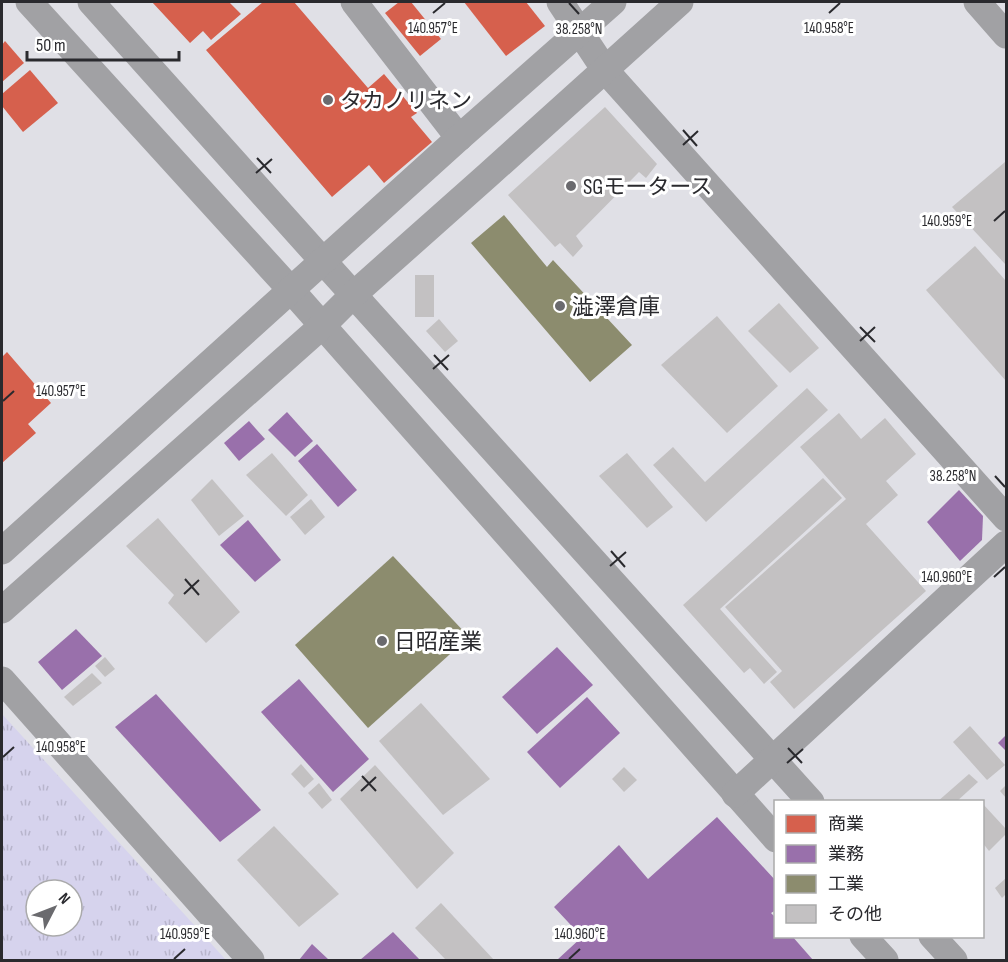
<svg xmlns="http://www.w3.org/2000/svg" width="1008" height="962" font-family="'Sofia Sans Condensed','Noto Sans JP',sans-serif">
<style>
.park{fill:url(#park-tufts);fill-rule:evenodd}
.shops{fill:#d6604d}
.offices{fill:#9970ab}
.industry{fill:#8c8c6e}
.building{fill:#c3c1c2}
.lines{fill:none;stroke-linecap:round;stroke-linejoin:round}
.minor{stroke:#a1a1a4;stroke-width:27}
.ticks{fill:none;stroke:#2a2a2e;stroke-width:2}
.poi-dot{fill:#6a6a6e;stroke:#fff;stroke-width:2}
.labels{text-anchor:middle;stroke-width:6;stroke-linejoin:round;paint-order:stroke}
.poi-label{font-size:22px;fill:#2a2a2e;stroke:#fff;text-anchor:start}
.ticks-label{font-size:15px;text-anchor:middle;fill:#2a2a2e;stroke:#fff;stroke-width:6;stroke-linejoin:round;paint-order:stroke}
</style>
<defs>
<pattern id="park-tufts" width="24" height="20" patternUnits="userSpaceOnUse" patternTransform="scale(1.5)"><rect width="24" height="20" fill="#d6d3ed"/><path d="M3 7l-1-3M5 7V3M7 7l1-3M15 17l-1-3M17 17v-4M19 17l1-3" fill="none" stroke="#b8b5cc"/></pattern>
</defs>
<rect width="100%" height="100%" fill="#e0e0e6"/>
<path class="park" d="M 2,714 L 226,960 L 2,960 ZM 36,890 L 72,890 L 72,926 L 36,926 Z"/>
<g class="shops">
<path d="M 152,2 L 229,2 L 241,14 L 211,40 L 203,31 L 190,43 Z"/>
<path d="M 263,2 L 294,2 L 368,88 L 384,74 L 417,113 L 411,117 L 432,142 L 384,183 L 369,165 L 332,197 L 206,50 Z"/>
<path d="M 399,2 L 411,2 L 441,39 L 420,56 L 385,13 Z"/>
<path d="M 464,2 L 526,2 L 545,26 L 506,56 Z"/>
<path d="M 5,41 L 24,63 L 2,82 L 2,45 Z"/>
<path d="M 30,70 L 58,103 L 23,132 L 2,106 L 2,94 Z"/>
<path d="M 7,352 L 51,403 L 28,424 L 36,433 L 2,463 L 2,357 Z"/>
</g>
<g class="offices">
<path d="M 287,412 L 313,441 L 295,457 L 268,430 Z"/>
<path d="M 249,421 L 265,439 L 239,461 L 224,443 Z"/>
<path d="M 317,444 L 357,490 L 338,507 L 298,461 Z"/>
<path d="M 959,490 L 983,516 L 982,540 L 960,561 L 927,522 Z"/>
<path d="M 248,520 L 281,560 L 255,582 L 220,545 Z"/>
<path d="M 76,629 L 102,656 L 62,690 L 38,662 Z"/>
<path d="M 557,647 L 593,685 L 537,734 L 502,697 Z"/>
<path d="M 299,679 L 369,759 L 333,792 L 261,712 Z"/>
<path d="M 156,694 L 261,810 L 220,842 L 115,727 Z"/>
<path d="M 587,697 L 620,733 L 560,788 L 527,752 Z"/>
<path d="M 1006,735 L 1006,751 L 998,743 Z"/>
<path d="M 717,817 L 776,881 L 776,910 L 771,913 L 776,918 L 776,936 L 792,936 L 813,960 L 557,960 L 582,937 L 554,907 L 619,845 L 648,879 Z"/>
<path d="M 393,932 L 420,960 L 360,960 Z"/>
<path d="M 312,944 L 329,960 L 299,960 Z"/>
</g>
<g class="industry">
<path d="M 504,215 L 547,267 L 553,260 L 632,345 L 590,382 L 471,243 Z"/>
<path d="M 393,556 L 469,637 L 368,728 L 295,645 Z"/>
</g>
<g class="building">
<path d="M 605,107 L 657,164 L 646,178 L 639,172 L 576,236 L 583,246 L 573,257 L 560,243 L 555,247 L 508,195 Z"/>
<path d="M 1005,162 L 1006,164 L 1006,265 L 952,207 Z"/>
<path d="M 975,246 L 1006,281 L 1006,381 L 926,290 Z"/>
<rect x="415" y="275" width="19" height="42"/>
<path d="M 779,303 L 819,348 L 790,373 L 748,331 Z"/>
<path d="M 717,316 L 778,386 L 727,433 L 661,365 Z"/>
<path d="M 439,319 L 458,341 L 445,352 L 426,331 Z"/>
<path d="M 807,388 L 828,410 L 706,522 L 653,465 L 673,447 L 705,482 Z"/>
<path d="M 839,413 L 861,439 L 885,418 L 916,454 L 886,481 L 898,495 L 866,524 L 926,591 L 794,709 L 770,682 L 782,671 L 725,607 L 846,499 L 800,447 Z"/>
<path d="M 272,453 L 308,495 L 286,516 L 246,475 Z"/>
<path d="M 627,453 L 673,507 L 647,528 L 599,476 Z"/>
<path d="M 823,478 L 842,498 L 720,609 L 777,672 L 764,684 L 750,668 L 744,673 L 683,605 Z"/>
<path d="M 212,479 L 244,516 L 219,536 L 191,500 Z"/>
<path d="M 311,499 L 325,517 L 305,535 L 290,517 Z"/>
<path d="M 158,518 L 240,612 L 206,643 L 168,603 L 174,595 L 126,546 Z"/>
<path d="M 105,657 L 115,669 L 105,677 L 95,666 Z"/>
<path d="M 92,673 L 102,683 L 73,706 L 64,697 Z"/>
<path d="M 421,703 L 490,779 L 443,815 L 379,741 Z"/>
<path d="M 970,726 L 1005,765 L 987,780 L 953,742 Z"/>
<path d="M 301,764 L 314,779 L 304,788 L 291,774 Z"/>
<path d="M 375,765 L 454,853 L 417,889 L 340,799 Z"/>
<path d="M 624,767 L 637,780 L 624,792 L 612,779 Z"/>
<path d="M 969,774 L 978,782 L 956,802 L 937,802 Z"/>
<path d="M 319,783 L 332,800 L 322,809 L 308,793 Z"/>
<path d="M 1006,785 L 1006,798 L 1000,791 Z"/>
<path d="M 982,803 L 1006,829 L 1006,834 L 989,851 L 982,842 Z"/>
<path d="M 274,826 L 339,894 L 299,927 L 237,860 Z"/>
<path d="M 1006,878 L 1006,894 L 1002,898 L 995,888 Z"/>
<path d="M 441,903 L 494,960 L 446,960 L 415,928 Z"/>
</g>
<g class="lines">
<g class="minor">
<path d="M 29,2 L 291,290 L 776,839"/>
<path d="M 91,2 L 323,261 L 811,802"/>
<path d="M 354,2 L 459,138"/>
<path d="M 560,2 L 605,70 L 1006,518"/>
<path d="M 977,2 L 1006,35"/>
<path d="M 2,551 L 459,138 L 613,2"/>
<path d="M 2,610 L 322,326 L 353,295 L 488,175 L 680,2"/>
<path d="M 2,680 L 251,960"/>
<path d="M 735,794 L 1006,544"/>
<path d="M 863,936 L 885,960"/>
<path d="M 932,936 L 954,960"/>
</g>
</g>
<path class="ticks" d="M 569,3 L 579,14M 433,13 L 445,3M 829,13 L 840,3M 683,130 L 697,146M 683,145 L 698,131M 257,158 L 271,173M 256,173 L 272,159M 994,221 L 1005,211M 860,327 L 875,342M 860,341 L 875,327M 434,355 L 448,370M 433,369 L 449,355M 3,401 L 14,391M 995,476 L 1005,487M 611,551 L 625,567M 610,566 L 626,552M 994,577 L 1005,567M 185,579 L 199,595M 184,594 L 199,580M 788,748 L 802,763M 3,757 L 14,747M 787,763 L 803,749M 362,776 L 376,791M 361,791 L 376,777M 174,959 L 185,949M 569,959 L 580,949"/>
<g class="poi-dot">
<circle cx="328" cy="100" r="6"/>
<circle cx="571" cy="186" r="6"/>
<circle cx="560" cy="306" r="6"/>
<circle cx="382" cy="641" r="6"/>
</g>
<g class="labels">
<g class="poi-label">
<text x="340" y="108">タカノリネン</text>
<text x="583" y="194">SGモータース</text>
<text x="572" y="314">澁澤倉庫</text>
<text x="394" y="649">日昭産業</text>
</g>
</g>
<g class="ticks-label">
<text x="433" y="33">140.957°E</text>
<text x="829" y="33">140.958°E</text>
<text x="579" y="34">38.258°N</text>
<text x="947" y="226">140.959°E</text>
<text x="61" y="396">140.957°E</text>
<text x="953" y="481">38.258°N</text>
<text x="947" y="582">140.960°E</text>
<text x="61" y="752">140.958°E</text>
<text x="185" y="939">140.959°E</text>
<text x="580" y="939">140.960°E</text>
</g>
<rect width="1008" height="962" fill="none" stroke="#2a2a2e" stroke-width="6"/>
<rect x="774" y="800" width="210" height="138" fill="#ffffff" stroke="#aaaaab" stroke-width="1.5"/>
<rect x="786" y="815" width="30" height="18" fill="#d6604d" stroke="#aaaaab" stroke-width="1.5"/>
<text x="828" y="830" font-size="18" fill="#2a2a2e">商業</text>
<rect x="786" y="845" width="30" height="18" fill="#9970ab" stroke="#aaaaab" stroke-width="1.5"/>
<text x="828" y="860" font-size="18" fill="#2a2a2e">業務</text>
<rect x="786" y="875" width="30" height="18" fill="#8c8c6e" stroke="#aaaaab" stroke-width="1.5"/>
<text x="828" y="890" font-size="18" fill="#2a2a2e">工業</text>
<rect x="786" y="905" width="30" height="18" fill="#c3c1c2" stroke="#aaaaab" stroke-width="1.5"/>
<text x="828" y="920" font-size="18" fill="#2a2a2e">その他</text>
<g transform="translate(54 908) rotate(48)"><circle r="28" fill="#ffffff" stroke="#aaaaab" stroke-width="1.5"/>
<path d="M0-4.5L10 22L0 15L-10 22Z" fill="#6a6a6e"/>
<text y="-9" font-size="16" font-weight="bold" text-anchor="middle" fill="#2a2a2e">N</text>
</g>
<path d="M27 51v9h152v-9" fill="none" stroke="#2a2a2e" stroke-width="3"/>
<text x="36" y="51" font-size="18" fill="#2a2a2e" stroke="#ffffff" stroke-width="4.5" paint-order="stroke">50 m</text>
</svg>
